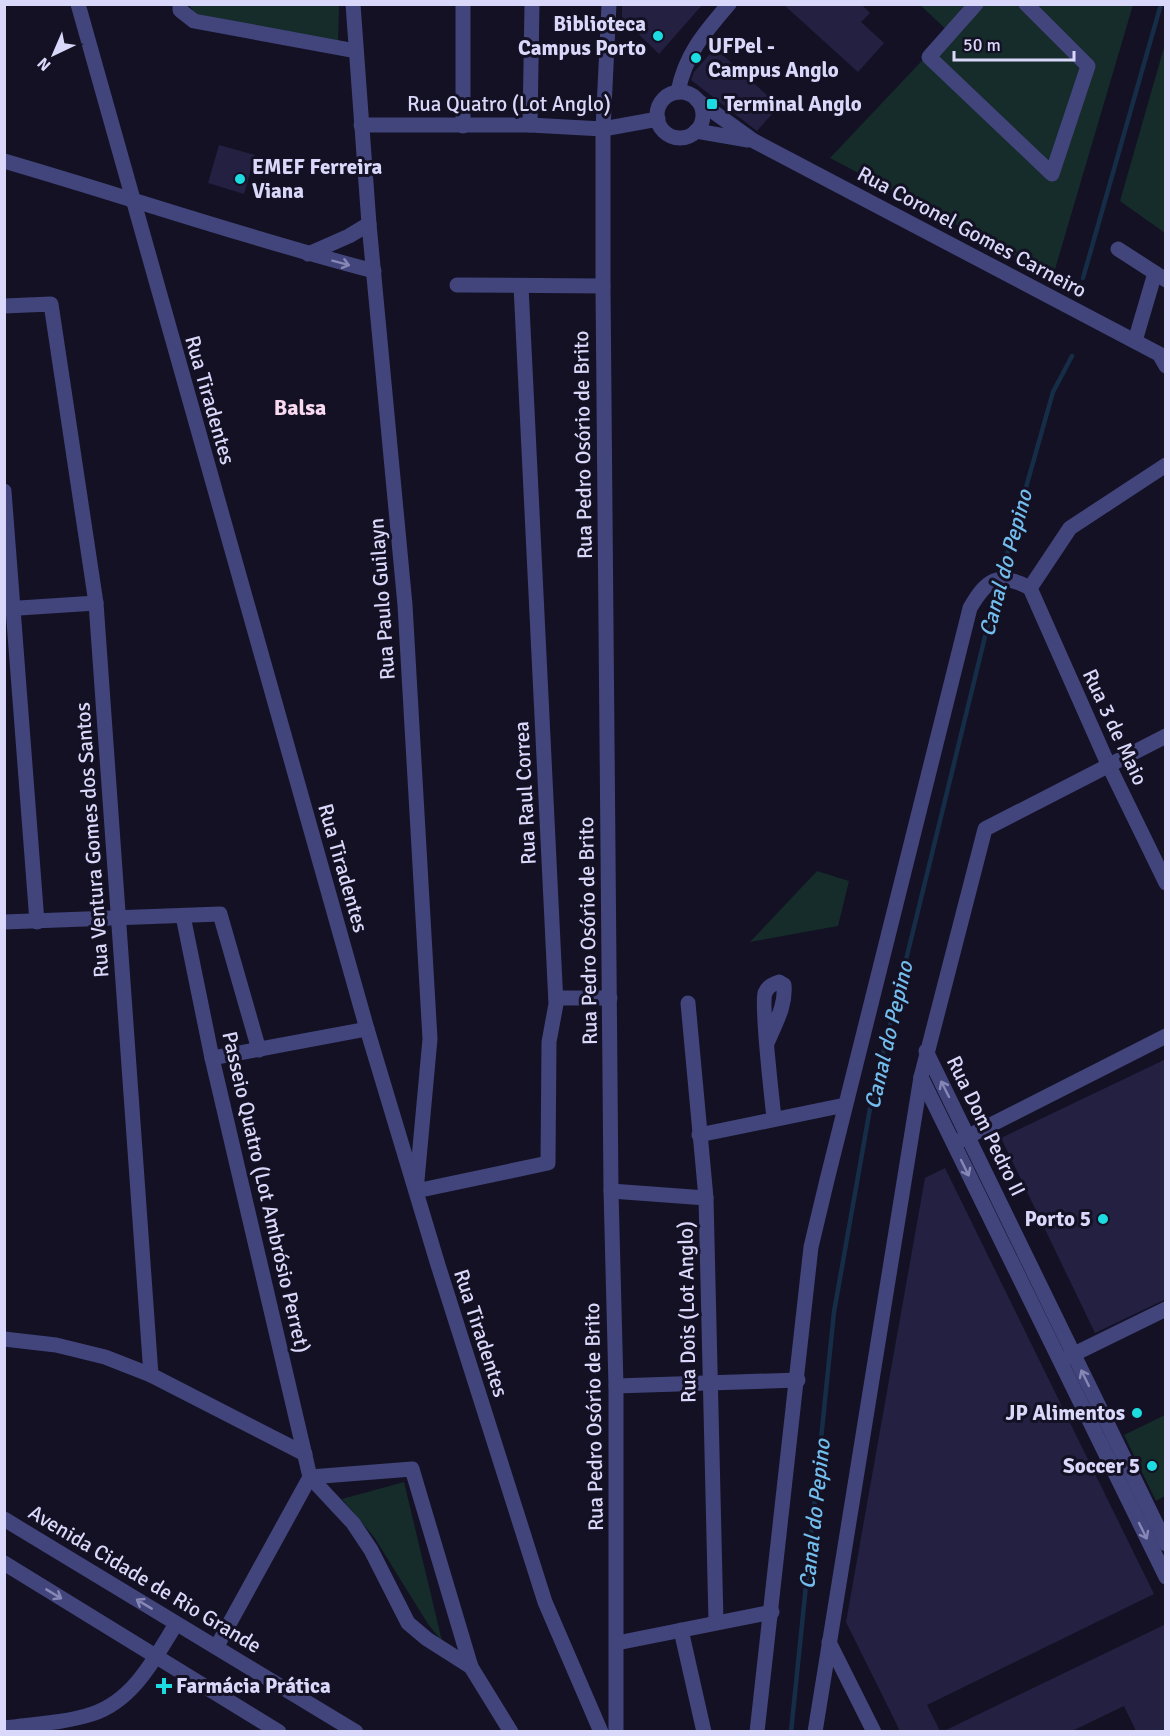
<svg xmlns="http://www.w3.org/2000/svg" width="1170" height="1736" font-family="Signika,sans-serif">
<style>
.green{fill:#152c2a}
.lines{fill:none;stroke-linecap:round;stroke-linejoin:round}
.stream{stroke:#162d48;stroke-width:4.5}
.building{fill:#242042}
.minor{stroke:#42447c;stroke-width:15}
.oneway{stroke:#8687b5}
.poi-dot{fill:#1ddce1;stroke:#131123;stroke-width:2}
.labels{text-anchor:middle;stroke-width:6;stroke-linejoin:round;paint-order:stroke}
.poi-label{font-size:21px;font-weight:bold;fill:#dad8fa;stroke:#131123;text-anchor:end}
.street-label{font-size:21px;fill:#dad8fa;stroke:#131123}
.neighbourhood-label{font-size:22px;font-weight:bold;fill:#fadaf1;stroke:#131123}
.water-label{font-size:22px;font-style:italic;fill:#73bded;stroke:#131123}
</style>
<rect width="100%" height="100%" fill="#131123"/>
<g class="green">
<path d="M 188,4 L 339,5 L 338,44 L 196,14 Z"/>
<path d="M 920,5 L 1133,5 L 1053,276 L 830,158 L 949,32 Z"/>
<path d="M 1165,44 L 1166,233 L 1165,233 L 1120,201 Z"/>
<path d="M 817,871 L 849,881 L 838,926 L 750,942 Z"/>
<path d="M 1165,1415 L 1165,1496 L 1156,1501 L 1124,1435 Z"/>
<path d="M 404,1482 L 442,1641 L 428,1624 L 374,1537 L 342,1499 Z"/>
</g>
<g class="lines">
<g class="stream">
<path d="M 1083,278 L 1161,4"/>
<path d="M 791,1732 L 834,1312 L 871,1103 L 993,604 L 1053,392 L 1072,356"/>
</g>
</g>
<g class="building">
<path d="M 622,4 L 703,4 L 659,54 L 622,18 Z"/>
<path d="M 783,4 L 861,4 L 870,13 L 861,22 L 884,43 L 858,72 Z"/>
<path d="M 715,48 L 779,106 L 757,131 L 691,80 L 694,72 Z"/>
<path d="M 219,145 L 255,155 L 244,194 L 208,183 Z"/>
<path d="M 1166,1059 L 1166,1299 L 1095,1333 L 1001,1138 Z"/>
<path d="M 945,1168 L 1154,1594 L 927,1705 L 940,1731 L 900,1731 L 846,1622 L 925,1178 Z"/>
<path d="M 1166,1624 L 1166,1731 L 1136,1731 L 1124,1706 L 1072,1731 L 944,1731 Z"/>
</g>
<g class="lines">
<g class="minor">
<path d="M 78,4 L 367,1029 L 438,1265 L 545,1602 L 601,1732"/>
<path d="M 180,4 L 180,10 L 194,21 L 356,51"/>
<path d="M 353,4 L 369,224 L 405,605 L 430,1039 L 416,1191 L 548,1163 L 549,1042 L 556,1004 L 521,286"/>
<path d="M 609,4 L 603,129 L 603,286 L 611,1191 L 616,1386 L 616,1732"/>
<path d="M 976,4 L 929,57 L 1052,174 L 1088,66 L 1026,4"/>
<path d="M 678,92 C 685,55 704,33 729,4"/>
<circle cx="680" cy="115" r="23"/>
<path d="M 697,100 L 754,141 L 1159,354 L 1166,366"/>
<path d="M 361,125 L 530,125 L 603,129 L 658,119"/>
<path d="M 530,125 L 532,4"/>
<path d="M 463,126 L 463,4"/>
<path d="M 696,131 L 748,140"/>
<path d="M 4,161 C 128,197 250,239 374,271"/>
<path d="M 1118,249 L 1166,280"/>
<path d="M 308,254 L 349,236 L 369,224"/>
<path d="M 457,285 L 603,286"/>
<path d="M 4,306 L 51,304 L 96,603 L 151,1375"/>
<path d="M 1135,341 L 1155,273"/>
<path d="M 4,491 L 37,922"/>
<path d="M 1030,588 L 1108,764 L 1166,883"/>
<path d="M 1030,588 L 1070,528 L 1166,465"/>
<path d="M 4,609 L 96,603"/>
<path d="M 183,916 L 212,1058 L 310,1477 L 353,1523 L 371,1550 L 408,1623 L 427,1639 L 471,1667"/>
<path d="M 4,922 L 220,914 L 259,1050"/>
<path d="M 556,998 L 610,998"/>
<path d="M 688,1003 L 706,1198 L 716,1622"/>
<path d="M 768,1041 C 776,1022 786,1005 784,985 L 779,982 C 773,984 768,986 765,993 C 761,1005 772,1099 774,1118"/>
<path d="M 926,1051 L 1166,1544"/>
<path d="M 212,1058 L 367,1029"/>
<path d="M 921,1077 L 1166,1577"/>
<path d="M 699,1135 L 845,1105"/>
<path d="M 961,1140 L 1166,1036"/>
<path d="M 611,1191 L 706,1198"/>
<path d="M 4,1339 L 56,1345 L 105,1357 L 151,1375 L 305,1454"/>
<path d="M 1066,1358 L 1166,1309"/>
<path d="M 616,1386 L 798,1380"/>
<path d="M 310,1477 L 412,1469 L 471,1667 L 511,1732"/>
<path d="M 4,1519 L 356,1732"/>
<path d="M 4,1563 L 279,1732"/>
<path d="M 681,1630 L 704,1732"/>
<path d="M 829,1642 L 874,1732"/>
<path d="M 617,1643 L 772,1612"/>
<path d="M 217,1646 L 310,1477"/>
<path d="M 4,1728 C 33,1724 65,1723 92,1714 C 133,1701 155,1658 176,1624"/>
<path d="M 757,1732 L 811,1247 L 827,1180 L 970,608 C 987,579 998,571 1030,588"/>
<path d="M 815,1732 L 921,1077 L 985,829 L 1166,736"/>
</g>
</g>
<defs><path id="oneway-shaft" d="M-6 0H5M1.5-3L5.5 0L1.5 3" fill="none" stroke-width="1.6" stroke-linecap="round" stroke-linejoin="round" transform="scale(1.5)"/></defs>
<g class="oneway">
<use href="#oneway-shaft" transform="translate(341 263) rotate(15)"/>
<use href="#oneway-shaft" transform="translate(945 1089) rotate(-117)"/>
<use href="#oneway-shaft" transform="translate(965 1168) rotate(64)"/>
<use href="#oneway-shaft" transform="translate(1085 1378) rotate(-116)"/>
<use href="#oneway-shaft" transform="translate(1143 1531) rotate(64)"/>
<use href="#oneway-shaft" transform="translate(54 1594) rotate(31)"/>
<use href="#oneway-shaft" transform="translate(144 1604) rotate(-149)"/>
</g>
<g class="poi-dot">
<circle cx="658" cy="36" r="6"/>
<circle cx="696" cy="58" r="6"/>
<rect x="706" y="98" width="12" height="12" rx="3"/>
<circle cx="240" cy="179" r="6"/>
<circle cx="1103" cy="1219" r="6"/>
<circle cx="1137" cy="1413" r="6"/>
<circle cx="1152" cy="1466" r="6"/>
<path d="M161 1677h6v6h6v6h-6v6h-6v-6h-6v-6h6z"/>
</g>
<g class="labels">
<g class="poi-label">
<text x="646" y="31">Biblioteca<tspan x="646" dy="24">Campus Porto</tspan></text>
<text x="708" y="53" text-anchor="start">UFPel -<tspan x="708" dy="24">Campus Anglo</tspan></text>
<text x="724" y="111" text-anchor="start">Terminal Anglo</text>
<text x="252" y="174" text-anchor="start">EMEF Ferreira<tspan x="252" dy="24">Viana</tspan></text>
<text x="1091" y="1226">Porto 5</text>
<text x="1125" y="1420">JP Alimentos</text>
<text x="1140" y="1473">Soccer 5</text>
<text x="176" y="1693" text-anchor="start">Farmácia Prática</text>
</g>
<g class="street-label">
<text x="509" y="111">Rua Quatro (Lot Anglo)</text>
<text transform="translate(972 232) rotate(28)" y="7">Rua Coronel Gomes Carneiro</text>
<text transform="translate(210 400) rotate(74)" y="7">Rua Tiradentes</text>
<text transform="translate(583 445) rotate(-91)" y="7">Rua Pedro Osório de Brito</text>
<text transform="translate(382 599) rotate(-94)" y="7">Rua Paulo Guilayn</text>
<text transform="translate(1115 727) rotate(65)" y="7">Rua 3 de Maio</text>
<text transform="translate(525 793) rotate(-93)" y="7">Rua Raul Correa</text>
<text transform="translate(92 840) rotate(-94)" y="7">Rua Ventura Gomes dos Santos</text>
<text transform="translate(343 868) rotate(74)" y="7">Rua Tiradentes</text>
<text transform="translate(588 931) rotate(-91)" y="7">Rua Pedro Osório de Brito</text>
<text transform="translate(986 1126) rotate(64)" y="7">Rua Dom Pedro II</text>
<text transform="translate(266 1192) rotate(77)" y="7">Passeio Quatro (Lot Ambrósio Perret)</text>
<text transform="translate(687 1312) rotate(-91)" y="7">Rua Dois (Lot Anglo)</text>
<text transform="translate(481 1333) rotate(72)" y="7">Rua Tiradentes</text>
<text transform="translate(594 1417) rotate(-91)" y="7">Rua Pedro Osório de Brito</text>
<text transform="translate(145 1579) rotate(31)" y="7">Avenida Cidade de Rio Grande</text>
</g>
<g class="neighbourhood-label">
<text x="300" y="415">Balsa</text>
</g>
<g class="water-label">
<text transform="translate(1005 563) rotate(-75)" y="8">Canal do Pepino</text>
<text transform="translate(888 1035) rotate(-77)" y="8">Canal do Pepino</text>
<text transform="translate(814 1514) rotate(-84)" y="8">Canal do Pepino</text>
</g>
</g>
<rect width="1170" height="1736" fill="none" stroke="#dad8fa" stroke-width="12"/>
<g transform="translate(54 54) rotate(224)" stroke="#131123" stroke-width="4.5" paint-order="stroke">
<path d="M0-4.5L10 22L0 15L-10 22Z" fill="#dad8fa"/>
<text y="-9" font-size="16" font-weight="bold" text-anchor="middle" fill="#dad8fa">N</text>
</g>
<path d="M954 51v9h120v-9" fill="none" stroke="#dad8fa" stroke-width="3"/>
<text x="963" y="51" font-size="18" fill="#dad8fa" stroke="#131123" stroke-width="4.5" paint-order="stroke">50 m</text>
</svg>
